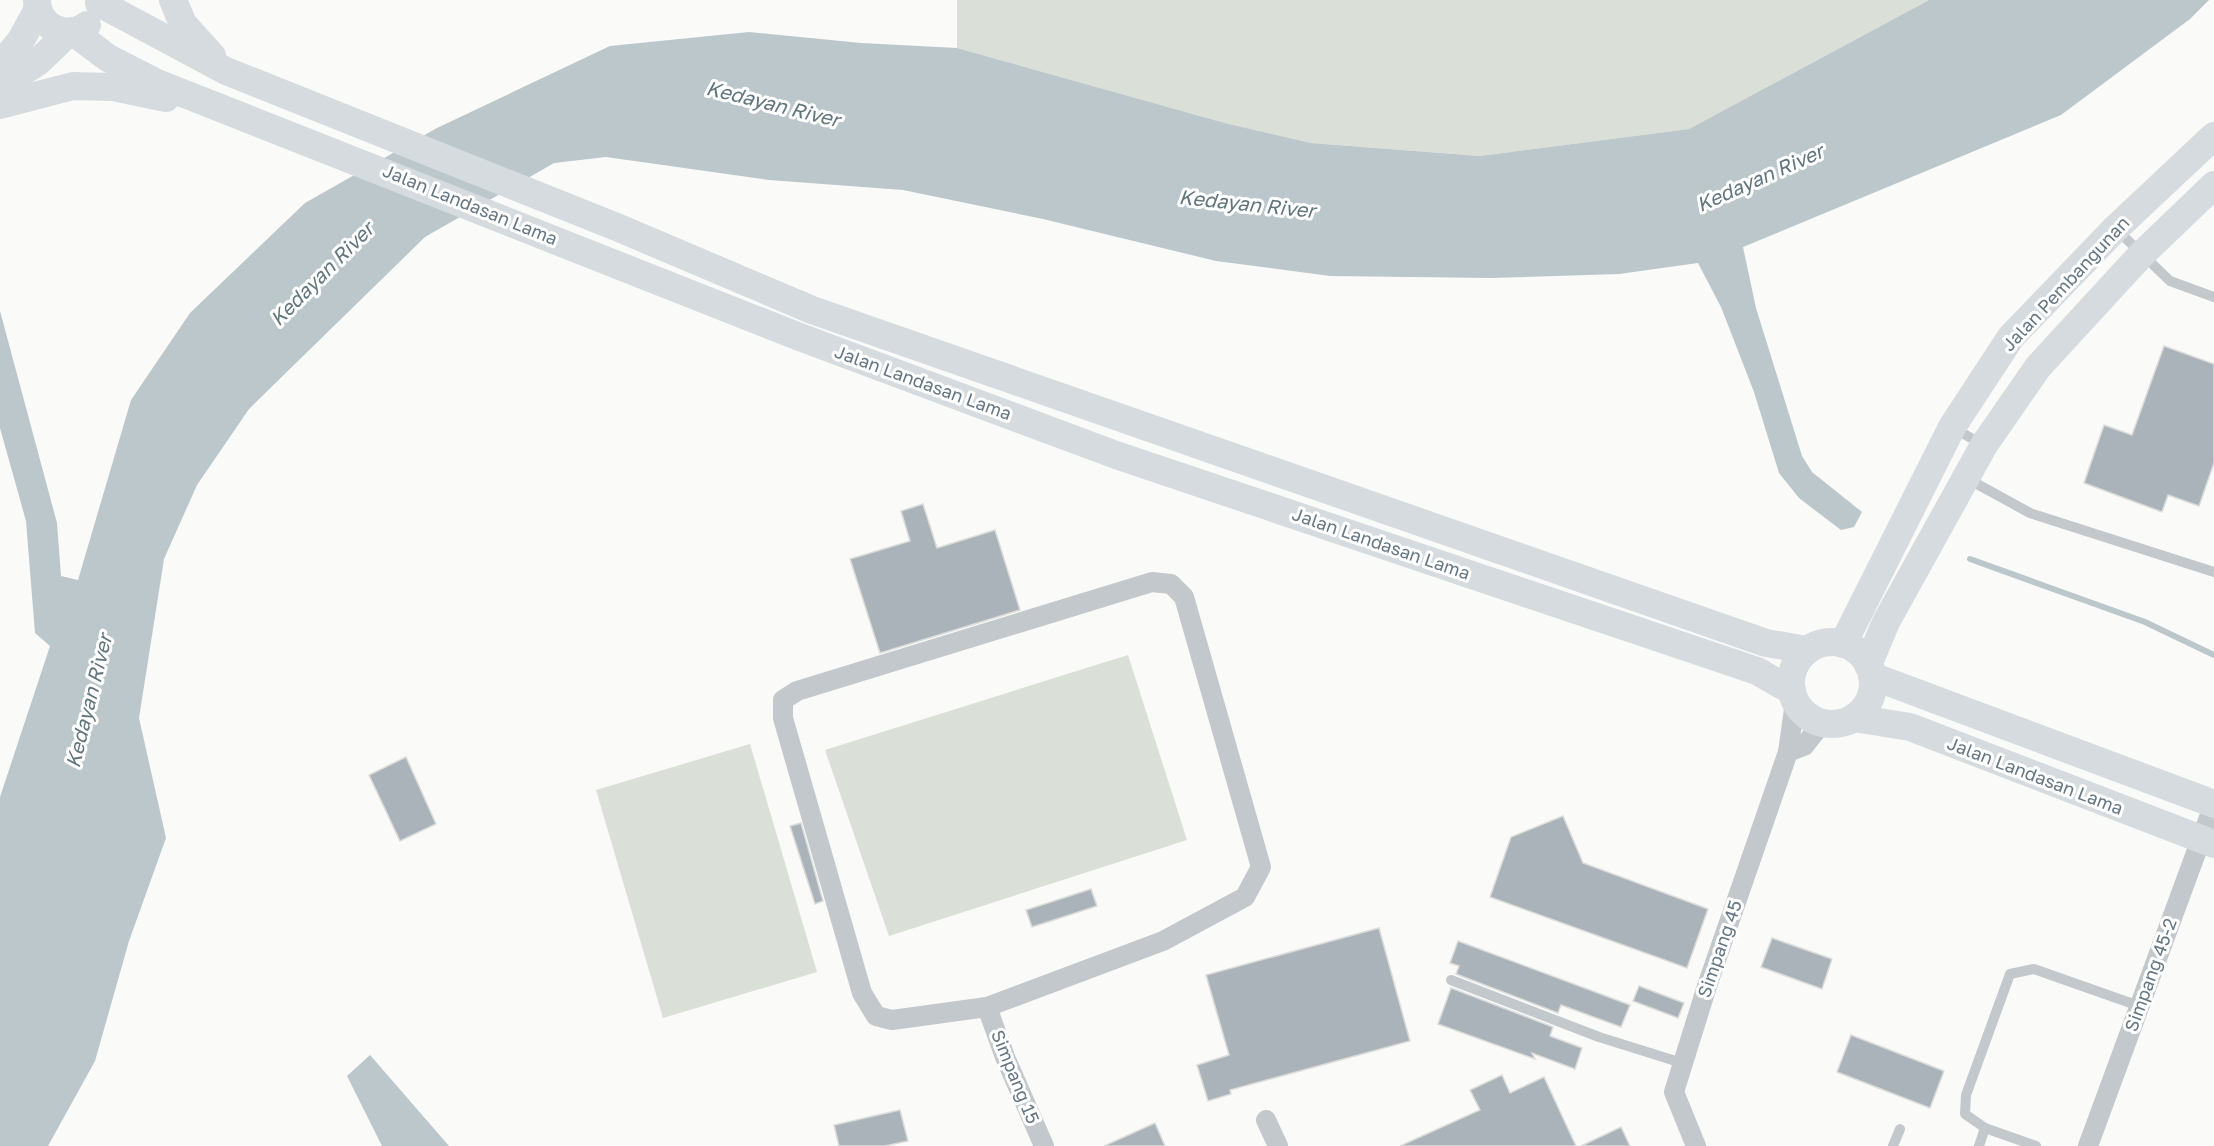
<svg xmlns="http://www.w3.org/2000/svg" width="2214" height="1146" font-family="'Golos Text',sans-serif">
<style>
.green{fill:#dadfd7}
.water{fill:#bbc7cb}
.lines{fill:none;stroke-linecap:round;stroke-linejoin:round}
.stream{stroke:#bbc7cb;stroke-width:6}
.building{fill:#aab3b9;stroke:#dcdcda;stroke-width:1.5}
.lane{stroke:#c3c8cc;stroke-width:10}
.street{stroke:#c3c8cc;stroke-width:20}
.secondary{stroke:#d6dbdf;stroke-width:28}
.labels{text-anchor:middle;stroke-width:6;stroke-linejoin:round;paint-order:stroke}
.street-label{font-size:18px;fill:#657683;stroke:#fff}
.water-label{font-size:20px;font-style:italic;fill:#60757c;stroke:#fff}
</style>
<rect width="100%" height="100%" fill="#fafaf8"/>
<g class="green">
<path d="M 957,0 L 1929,0 L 1689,129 L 1480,156 L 1311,143 L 1225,123 L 957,48 Z"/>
<path d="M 1128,655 L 1187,840 L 889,936 L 825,750 Z"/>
<path d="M 750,744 L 817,972 L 663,1018 L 596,790 Z"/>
</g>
<g class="water">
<path d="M 1929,0 L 2209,0 L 2190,19 L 2061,115 L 1743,247 L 1756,308 L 1802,456 L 1812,472 L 1862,512 L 1854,527 L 1841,530 L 1799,498 L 1779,473 L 1754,392 L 1721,307 L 1698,263 L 1619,274 L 1491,278 L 1330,276 L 1216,261 L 1043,219 L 903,190 L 769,180 L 606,157 L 554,163 L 425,237 L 249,409 L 197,485 L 164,559 L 139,718 L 166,838 L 129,941 L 95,1061 L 48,1146 L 0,1146 L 0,797 L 50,646 L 35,633 L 26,521 L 0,428 L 0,311 L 57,523 L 61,576 L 78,580 L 131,400 L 190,313 L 305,203 L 437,128 L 610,46 L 749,32 L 861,43 L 957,48 L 1225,123 L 1311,143 L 1480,156 L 1689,129 Z"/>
<path d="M 370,1055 L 449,1146 L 382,1146 L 347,1076 Z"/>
</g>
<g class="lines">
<path class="stream" d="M 1970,559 L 2145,622 L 2214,655"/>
</g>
<g class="building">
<path d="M 2164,346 L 2214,364 L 2214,463 L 2199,506 L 2168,495 L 2162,512 L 2084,483 L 2104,425 L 2132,435 Z"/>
<path d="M 923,504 L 937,548 L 995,530 L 1020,610 L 880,653 L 850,559 L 910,541 L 901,511 Z"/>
<path d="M 406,757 L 436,824 L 400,841 L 369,775 Z"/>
<path d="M 1563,816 L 1583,863 L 1708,909 L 1687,968 L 1490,897 L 1511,837 Z"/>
<path d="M 801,823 L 823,901 L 815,904 L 790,826 Z"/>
<path d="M 1091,889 L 1097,906 L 1032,927 L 1026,910 Z"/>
<path d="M 1379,928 L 1410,1041 L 1230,1090 L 1231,1094 L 1208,1101 L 1197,1065 L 1229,1055 L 1206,975 Z"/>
<path d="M 1772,938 L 1832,959 L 1822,989 L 1761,967 Z"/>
<path d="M 1458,941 L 1630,1005 L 1621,1027 L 1561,1005 L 1558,1013 L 1456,974 L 1459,966 L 1450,963 Z"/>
<path d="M 1639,986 L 1684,1003 L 1678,1018 L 1633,1001 Z"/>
<path d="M 1451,988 L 1553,1027 L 1550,1036 L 1582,1048 L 1575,1069 L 1532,1053 L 1535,1059 L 1438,1024 Z"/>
<path d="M 1851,1035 L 1944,1071 L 1930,1108 L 1837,1072 Z"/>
<path d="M 1502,1075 L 1510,1093 L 1544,1077 L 1576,1146 L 1400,1146 L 1480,1110 L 1470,1090 Z"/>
<path d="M 900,1110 L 908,1141 L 885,1146 L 839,1146 L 834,1125 Z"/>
<path d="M 1155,1123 L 1165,1146 L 1104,1146 Z"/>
<path d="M 1621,1127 L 1630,1146 L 1581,1146 Z"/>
</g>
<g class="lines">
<g class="lane">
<path d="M 2116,229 L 2170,281 L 2214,297"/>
<path d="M 1952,427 L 1983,445"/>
<path d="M 1966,478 L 2030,513 L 2214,572"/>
<path d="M 1451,980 L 1599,1037 L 1682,1063"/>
<path d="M 1985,1128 L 1965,1114 L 1966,1095 L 2010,974 L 2034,969 L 2139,1006"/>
<path d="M 1893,1146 L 1900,1129"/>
<path d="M 1979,1146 L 1985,1128 L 2036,1146"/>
</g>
<g class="street">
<path d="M 1152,582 L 1171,584 L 1184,597 L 1261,867 L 1245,897 L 1163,941 L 987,1007 L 892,1020 L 876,1016 L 862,993 L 783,718 L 783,700 L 797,691 Z"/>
<path d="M 1788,752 L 1804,746 L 1822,723"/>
<path d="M 987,1007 L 1005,1057 L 1044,1146"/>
<path d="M 1266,1120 L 1278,1146"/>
<path d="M 1696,1146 L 1674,1092 L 1707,986 L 1788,752 L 1795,702"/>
<path d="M 2088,1146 L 2214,804"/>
</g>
<g class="secondary">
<path d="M 37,0 C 37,26 66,41 87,25"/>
<path d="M 173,0 L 183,24 L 212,56"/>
<path d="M 99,3 L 226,71 L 619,228 L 812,310 L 1766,643 L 1807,650"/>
<path d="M 72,31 L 108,58 L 157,83 L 797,336 L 1116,455 L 1757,671 L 1792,691"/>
<path d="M 0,66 L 21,40 L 38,9"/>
<path d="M 0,86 L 38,62 L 69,32"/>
<path d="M 0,105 L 73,86 L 113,87 L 166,98"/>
<circle cx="1832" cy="683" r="41"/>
<path d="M 1843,644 L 1952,427 L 2011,337 L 2115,229 L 2214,136"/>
<path d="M 1868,665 L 1886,622 L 1984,445 L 2038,367 L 2141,255 L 2214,185"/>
<path d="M 1872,676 L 2214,804"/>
<path d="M 1854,718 L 1910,727 L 2214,844"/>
</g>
</g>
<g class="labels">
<g class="street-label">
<text transform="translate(470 205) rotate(22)" y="6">Jalan Landasan Lama</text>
<text transform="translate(2066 284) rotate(-47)" y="6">Jalan Pembangunan</text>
<text transform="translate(923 383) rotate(20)" y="6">Jalan Landasan Lama</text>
<text transform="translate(1381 544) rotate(19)" y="6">Jalan Landasan Lama</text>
<text transform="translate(2035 776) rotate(21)" y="6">Jalan Landasan Lama</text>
<text transform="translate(1720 949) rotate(-71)" y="6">Simpang 45</text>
<text transform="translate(2151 975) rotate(-70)" y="6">Simpang 45-2</text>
<text transform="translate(1015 1077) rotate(68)" y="6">Simpang 15</text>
</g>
<g class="water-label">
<text transform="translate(773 104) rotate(14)" y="7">Kedayan River</text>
<text transform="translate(1760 178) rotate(-24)" y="7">Kedayan River</text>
<text transform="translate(1247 204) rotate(6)" y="7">Kedayan River</text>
<text transform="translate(322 274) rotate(-45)" y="7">Kedayan River</text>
<text transform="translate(89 701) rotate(-76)" y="7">Kedayan River</text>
</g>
</g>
</svg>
